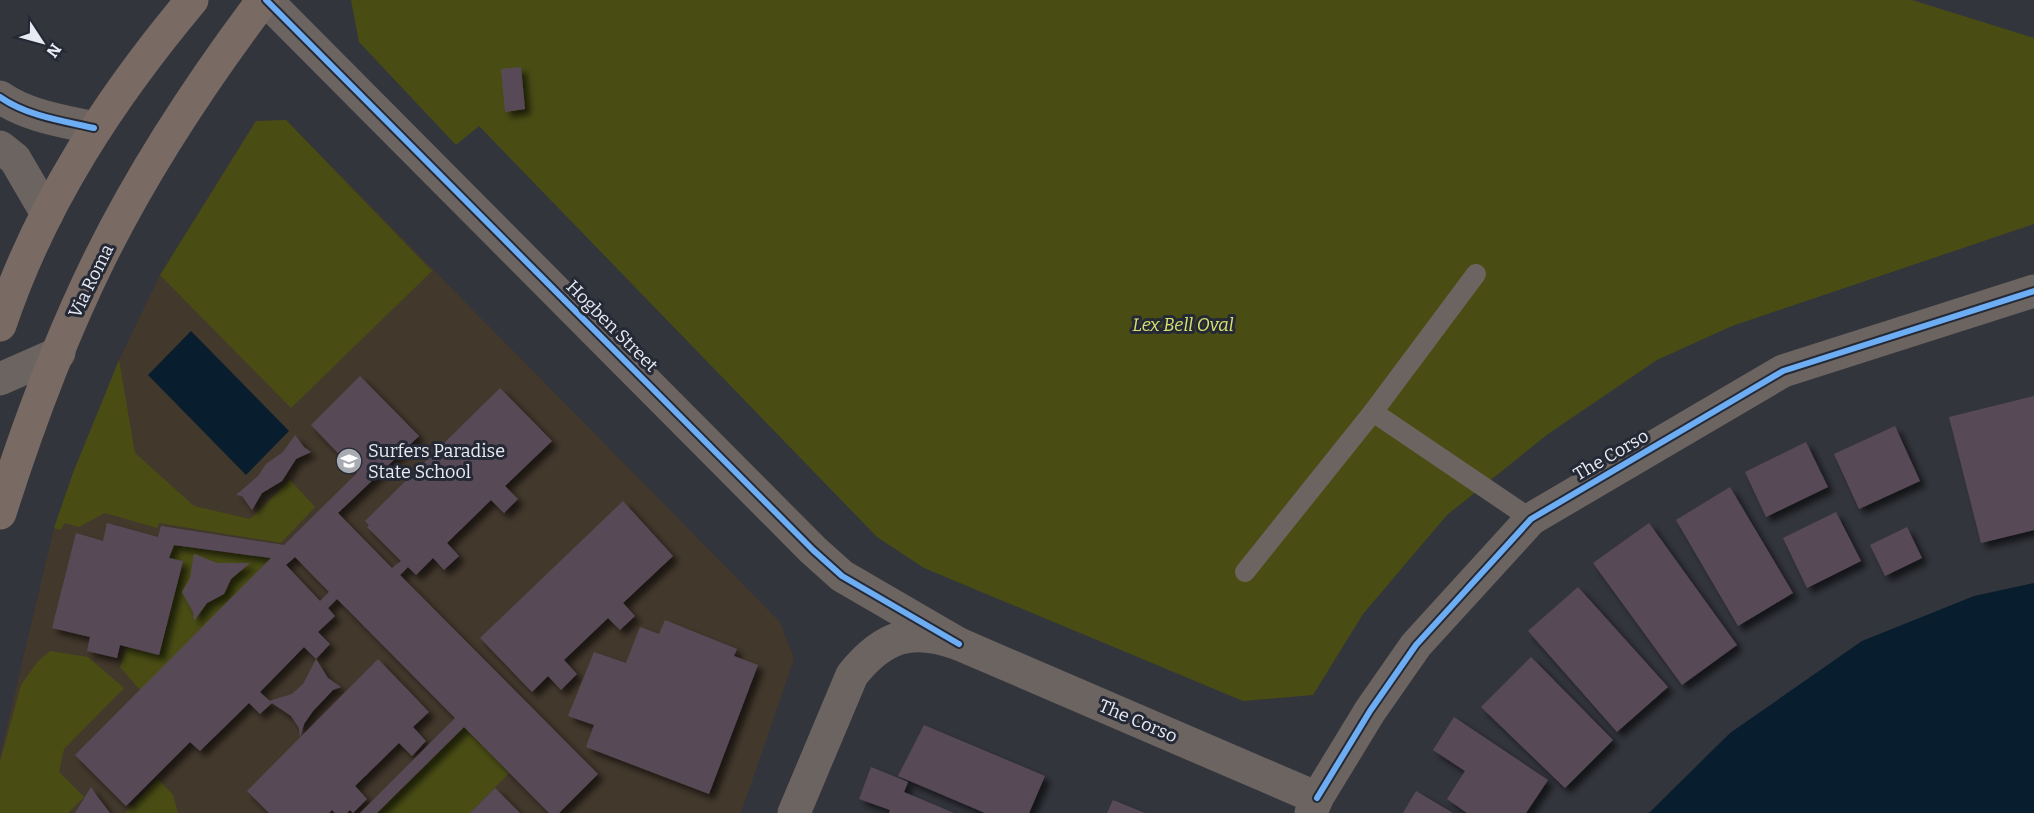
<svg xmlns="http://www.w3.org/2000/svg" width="2034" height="813" font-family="Bitter,serif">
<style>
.education{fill:#43382c}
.green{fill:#494d14}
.water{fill:#081d2d}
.building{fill:#584a56;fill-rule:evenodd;filter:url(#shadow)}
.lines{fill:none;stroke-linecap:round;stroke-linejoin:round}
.service{stroke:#6c6460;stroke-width:20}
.minor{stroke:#6c6460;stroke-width:33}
.primary{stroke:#796b64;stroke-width:33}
.cycleway-casing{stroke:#252935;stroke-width:10}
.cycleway{stroke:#6dadf4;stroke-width:6}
.labels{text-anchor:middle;stroke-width:6;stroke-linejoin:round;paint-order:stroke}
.street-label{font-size:18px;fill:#e7eaf2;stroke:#252935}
.park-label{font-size:18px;font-style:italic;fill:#d9e36d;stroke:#252935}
.poi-label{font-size:18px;fill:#e7eaf2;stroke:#252935;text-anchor:start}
</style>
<defs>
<filter id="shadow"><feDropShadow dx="5.5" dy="5.5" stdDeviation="3" flood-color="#0009"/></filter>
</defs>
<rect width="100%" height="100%" fill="#33353c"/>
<path class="education" d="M 286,120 L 780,622 L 794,659 L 741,813 L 0,813 L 0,756 L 54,528 L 73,473 L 119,360 L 160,275 L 256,121 Z"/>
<g class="green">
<path d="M 351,0 L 1912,0 L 2034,38 L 2034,224 L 1732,326 L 1657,360 L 1548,434 L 1447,515 L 1363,614 L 1313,695 L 1243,701 L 924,568 L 877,537 L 479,126 L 456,145 L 359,42 Z"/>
<path d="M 286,120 L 432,271 L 291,408 L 160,275 L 256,121 Z"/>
<path d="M 119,360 L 135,453 L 194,506 L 250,519 L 290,480 L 315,507 L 281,543 L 159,523 L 157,528 L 105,513 L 79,527 L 65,523 L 60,530 L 54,528 L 73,473 Z"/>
<path d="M 174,545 L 271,558 L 140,690 L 120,667 L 127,646 L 159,654 L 183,561 L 169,558 Z"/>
<path d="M 50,651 L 88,657 L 124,688 L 64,749 L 59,772 L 84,797 L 68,813 L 0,813 L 0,762 L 21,685 L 38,661 Z"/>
<path d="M 464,727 L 509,773 L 470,813 L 377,813 Z"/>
<path d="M 158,779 L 173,795 L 178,813 L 125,813 Z"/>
</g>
<g class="water">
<path d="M 191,331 L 289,431 L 246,475 L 148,375 Z"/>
<path d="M 2034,583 L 2034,813 L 1649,813 L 1730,733 L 1862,641 L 1974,596 Z"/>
</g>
<g class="building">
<path d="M 521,67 L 525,109 L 505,112 L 501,69 Z"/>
<path d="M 360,376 L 419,436 L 338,513 L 392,568 L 401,561 L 367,527 L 369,525 L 365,521 L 500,388 L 552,441 L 505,486 L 518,499 L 504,513 L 491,500 L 447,543 L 459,556 L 444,570 L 433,558 L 416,575 L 408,567 L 400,575 L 598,774 L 559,813 L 549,813 L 464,727 L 377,813 L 360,813 L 455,718 L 337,599 L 328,608 L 335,616 L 318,632 L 330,644 L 316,659 L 304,647 L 260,692 L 272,703 L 260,714 L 249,703 L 200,751 L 190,742 L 126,806 L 75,755 L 271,558 L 174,545 L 169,558 L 183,561 L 159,655 L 120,645 L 117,658 L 87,651 L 90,637 L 52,628 L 76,533 L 103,541 L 107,523 L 158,537 L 161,526 L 284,545 L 357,473 L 311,425 ZM 295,557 L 329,592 L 320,601 L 286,565 Z"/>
<path d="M 2034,396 L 2034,530 L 1981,543 L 1949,417 Z"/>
<path d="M 1895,426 L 1920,481 L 1859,509 L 1834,454 Z"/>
<path d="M 295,435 L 304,447 L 311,452 L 296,459 L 282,481 L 262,493 L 252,510 L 242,496 L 236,495 L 258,476 L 266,464 L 283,452 Z"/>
<path d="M 1806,442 L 1828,487 L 1766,517 L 1745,472 Z"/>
<path d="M 1730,487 L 1793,593 L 1738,626 L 1676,520 Z"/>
<path d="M 623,501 L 673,556 L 623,603 L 635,616 L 620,630 L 608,618 L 564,660 L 577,674 L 561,690 L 548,676 L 532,692 L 480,638 Z"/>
<path d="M 1836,512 L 1861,561 L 1807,588 L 1783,538 Z"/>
<path d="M 1649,523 L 1737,645 L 1682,685 L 1593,563 Z"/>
<path d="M 1907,527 L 1922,558 L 1885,576 L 1870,545 Z"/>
<path d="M 194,554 L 217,563 L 250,563 L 231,579 L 224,594 L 207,603 L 194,621 L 193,612 L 182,592 L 190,578 Z"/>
<path d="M 1578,587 L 1668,687 L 1617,732 L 1528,631 Z"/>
<path d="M 665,620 L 737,649 L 734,656 L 758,665 L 709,794 L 586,747 L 594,725 L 568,716 L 594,652 L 626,663 L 640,627 L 659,634 Z"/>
<path d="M 1531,657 L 1613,740 L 1565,788 L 1481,707 Z"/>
<path d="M 316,659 L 328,678 L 341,687 L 333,690 L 313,711 L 304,724 L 300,738 L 299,728 L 291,716 L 269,701 L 292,694 L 303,684 Z"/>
<path d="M 378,659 L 429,712 L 413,727 L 426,741 L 412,756 L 399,743 L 355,786 L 367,799 L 353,813 L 350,810 L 347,813 L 335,813 L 332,810 L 329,813 L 269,813 L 247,791 Z"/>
<path d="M 1454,717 L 1548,780 L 1526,813 L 1467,813 L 1447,799 L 1465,771 L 1433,750 Z"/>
<path d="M 924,725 L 1045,776 L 1029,813 L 985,813 L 898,776 Z"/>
<path d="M 871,767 L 908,782 L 904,792 L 954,813 L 889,813 L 890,810 L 859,799 Z"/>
<path d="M 91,787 L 97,796 L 110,813 L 75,813 Z"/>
<path d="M 495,788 L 520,813 L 470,813 Z"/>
<path d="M 1416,791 L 1453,813 L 1403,813 Z"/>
<path d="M 1113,800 L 1145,813 L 1107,813 Z"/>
</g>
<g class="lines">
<g class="service">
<path d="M 1373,412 L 1476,274"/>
<path d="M 1245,572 L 1373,412 L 1531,519"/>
</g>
<g class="minor">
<path d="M 266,0 L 813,550 L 842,576 L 959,644"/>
<path d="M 0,97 C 27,116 63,121 94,128"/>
<path d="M 0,147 L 15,159 L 47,214"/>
<path d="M 0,379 L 59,353"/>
<path d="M 1317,798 L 1370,711 L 1416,645 L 1531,519 L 1783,371 L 2034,291"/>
<path d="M 794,813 L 852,675 C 884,635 912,627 959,644 L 1317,798 L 1311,813"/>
</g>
<g class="primary">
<path d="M 0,325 C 41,203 110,98 192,0"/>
<path d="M 0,513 C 27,428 60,339 100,258 C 145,167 202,81 263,0"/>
</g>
<g class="cycleway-casing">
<g id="cycleway">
<path d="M 266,0 L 813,550 L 842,576 L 959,644"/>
<path d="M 0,97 C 27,116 63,121 94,128"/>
<path d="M 1317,798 L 1370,711 L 1416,645 L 1531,519 L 1783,371 L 2034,291"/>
</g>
</g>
<use href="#cycleway" class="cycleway"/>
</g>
<defs>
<g id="school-disc" transform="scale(1.35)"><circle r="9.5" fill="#a8abb2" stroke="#252935"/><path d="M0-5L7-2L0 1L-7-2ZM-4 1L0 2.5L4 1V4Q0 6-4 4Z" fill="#fff"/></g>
</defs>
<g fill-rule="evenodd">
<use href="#school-disc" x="349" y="461"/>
</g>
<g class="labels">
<g class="street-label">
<text transform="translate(91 281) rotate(-64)" y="6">Via Roma</text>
<text transform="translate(612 326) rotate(45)" y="6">Hogben Street</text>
<text transform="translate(1611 455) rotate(-30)" y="6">The Corso</text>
<text transform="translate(1138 721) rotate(23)" y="6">The Corso</text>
</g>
<g class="park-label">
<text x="1183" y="331">Lex Bell Oval</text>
</g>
<g class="poi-label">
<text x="368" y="457">Surfers Paradise<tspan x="368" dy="21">State School</tspan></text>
</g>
</g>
<g transform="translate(42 42) rotate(126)" stroke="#252935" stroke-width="4.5" paint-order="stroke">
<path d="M0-4.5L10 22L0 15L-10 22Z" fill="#e7eaf2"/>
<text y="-9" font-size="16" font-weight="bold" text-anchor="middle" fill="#e7eaf2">N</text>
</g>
</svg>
